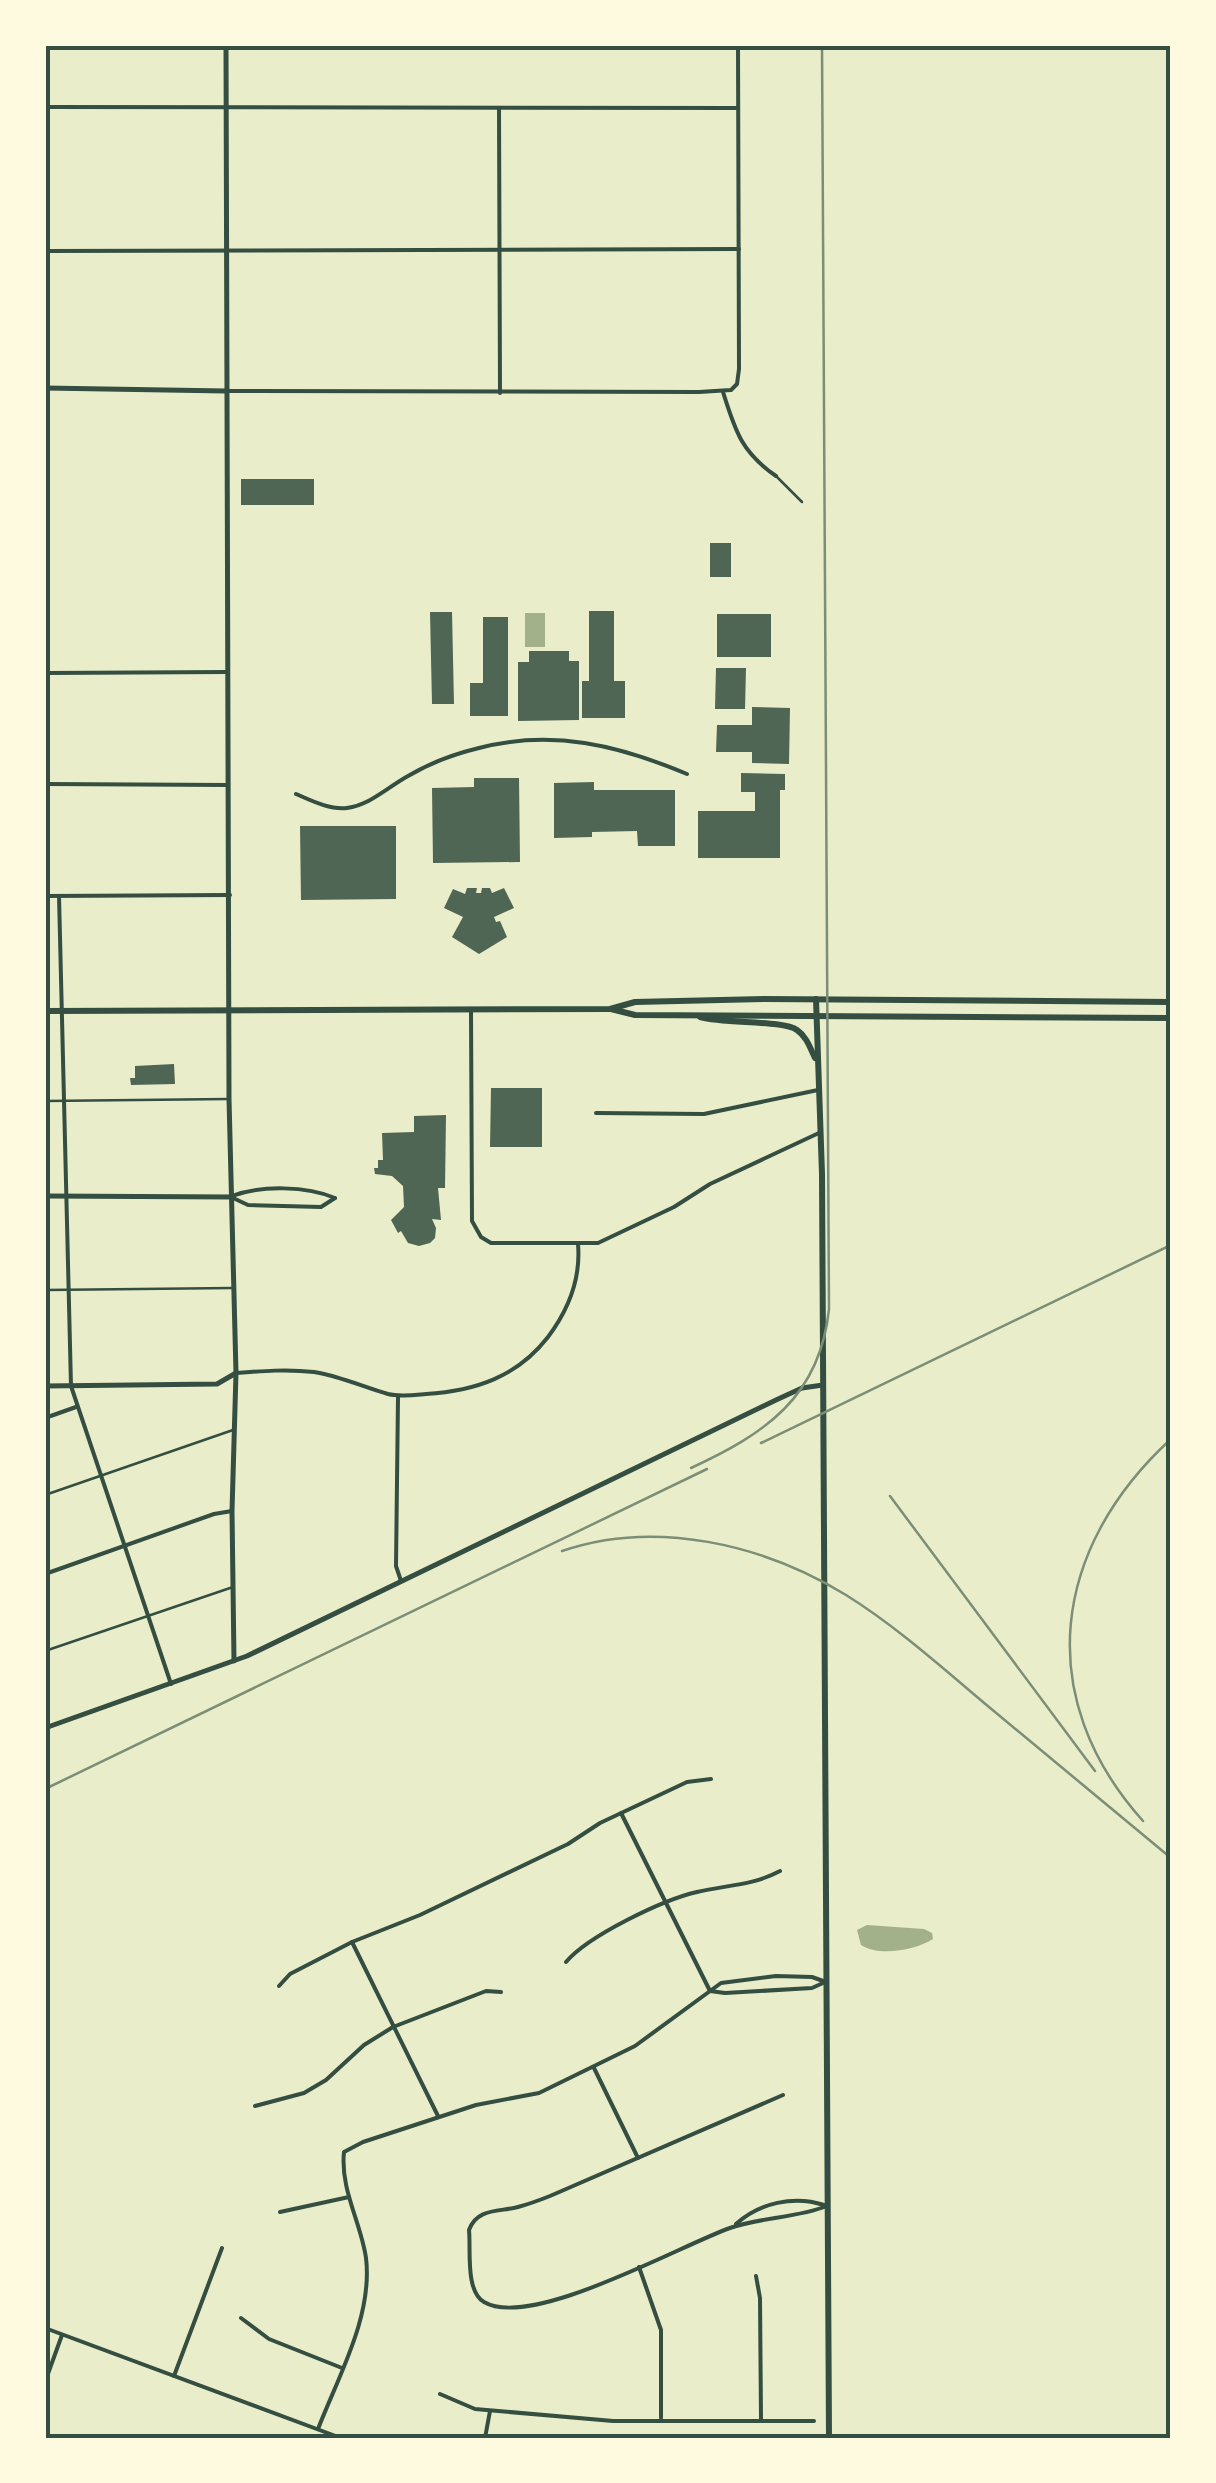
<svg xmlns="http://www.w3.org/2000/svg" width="1216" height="2483" font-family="Mulish,sans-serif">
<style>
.water{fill:#a3b18a}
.building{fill:#4f6655}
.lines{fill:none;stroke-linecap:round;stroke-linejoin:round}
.service{stroke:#344e41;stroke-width:2.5}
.pedestrian{stroke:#344e41;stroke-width:4}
.minor{stroke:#344e41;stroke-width:4}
.tertiary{stroke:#344e41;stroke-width:5}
.secondary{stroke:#344e41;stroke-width:6}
.primary{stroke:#344e41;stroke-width:6}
.rail{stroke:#7c8e77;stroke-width:2.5}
.neatline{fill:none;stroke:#344e41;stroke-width:4}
</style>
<rect width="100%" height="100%" fill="#e9edc9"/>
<g class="water">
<rect x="525" y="613" width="20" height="34"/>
<path d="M 867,1925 L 924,1929 L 932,1933 L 933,1939 C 916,1950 879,1957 861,1945 L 857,1930 Z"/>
</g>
<g class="building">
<rect x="241" y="479" width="73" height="26"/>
<rect x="710" y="543" width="21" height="34"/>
<path d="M 589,611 L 614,611 L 614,681 L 625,681 L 625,718 L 582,718 L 582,681 L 589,681 Z"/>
<path d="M 430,612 L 452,612 L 454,704 L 432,704 Z"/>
<rect x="717" y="614" width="54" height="43"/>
<path d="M 483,617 L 508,617 L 508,716 L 470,716 L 470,683 L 483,683 Z"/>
<path d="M 529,651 L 569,651 L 569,661 L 579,661 L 579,720 L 518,721 L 518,662 L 529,662 Z"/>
<path d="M 716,668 L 746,668 L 745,709 L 715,709 Z"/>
<path d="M 752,707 L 790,708 L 789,764 L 752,763 L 752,752 L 716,752 L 717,725 L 752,725 Z"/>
<path d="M 741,773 L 785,774 L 785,790 L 780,790 L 780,858 L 698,858 L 698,811 L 755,811 L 755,792 L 741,792 Z"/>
<path d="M 474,778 L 519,778 L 520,862 L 433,863 L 432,788 L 474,787 Z"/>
<path d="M 594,782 L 594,790 L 675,790 L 675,846 L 638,846 L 637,831 L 592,832 L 592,837 L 554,838 L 554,783 Z"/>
<path d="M 300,826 L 396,826 L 396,899 L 301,900 Z"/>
<path d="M 467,888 L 477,888 L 476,893 L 481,893 L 482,888 L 490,888 L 492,893 L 504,888 L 514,908 L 494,917 L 496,922 L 500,921 L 507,937 L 479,954 L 452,937 L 463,917 L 444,908 L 453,889 L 465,894 Z"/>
<path d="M 174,1064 L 175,1084 L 131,1085 L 130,1078 L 135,1078 L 135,1066 Z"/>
<path d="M 491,1088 L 542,1088 L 542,1147 L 490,1147 Z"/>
<path d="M 446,1115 L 445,1188 L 438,1188 L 441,1220 L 432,1219 L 436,1228 L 435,1238 L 430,1243 L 419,1246 L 408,1243 L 401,1231 L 398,1233 L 391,1220 L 404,1207 L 403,1186 L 392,1176 L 375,1174 L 374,1168 L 378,1168 L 378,1160 L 383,1160 L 382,1133 L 414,1132 L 414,1116 Z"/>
</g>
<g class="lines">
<g class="service">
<path d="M 776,476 L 802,502"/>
<path d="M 45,1101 L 228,1099"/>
<path d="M 45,1290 L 233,1288"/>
<path d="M 45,1495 L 233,1430"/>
<path d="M 45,1651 L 233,1587"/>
</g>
<path class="pedestrian" d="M 296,794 C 312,801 330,810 347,808 C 370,805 388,787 408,776 C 430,763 454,754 479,748 C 552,729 618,745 687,774"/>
<g class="minor">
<path d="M 45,107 L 738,108"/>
<path d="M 499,108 L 500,393"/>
<path d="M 45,251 L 739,249"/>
<path d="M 228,391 L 699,392 L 731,390 L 737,384 L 739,369 L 738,45"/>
<path d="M 723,392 C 735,430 741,452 776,476"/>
<path d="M 45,673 L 227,672"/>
<path d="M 45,784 L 228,785"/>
<path d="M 45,896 L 230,895"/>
<path d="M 59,896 L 71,1386 L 171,1684"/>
<path d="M 471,1009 L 472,1221 L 481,1237 L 491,1243 L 598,1243 L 674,1207 L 710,1184 L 821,1132"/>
<path d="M 596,1113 L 704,1114 L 818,1090"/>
<path d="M 232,1196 C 261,1185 307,1186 335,1198"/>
<path d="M 231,1197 L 248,1205 L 321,1207 L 335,1198"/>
<path d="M 236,1373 C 262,1371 288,1369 314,1372 C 340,1376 363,1387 388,1394 C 400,1397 414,1395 426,1394 C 475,1391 517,1377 548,1337 C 569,1309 581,1279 578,1244"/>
<path d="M 398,1397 L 396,1566 L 401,1581"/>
<path d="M 45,1418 L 76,1407"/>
<path d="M 45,1574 L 214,1514 L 232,1511"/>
<path d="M 621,1813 L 710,1991"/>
<path d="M 352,1942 L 438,2116"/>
<path d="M 566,1962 C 588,1936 662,1900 697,1892 C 726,1885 752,1886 780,1871"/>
<path d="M 279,1986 L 290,1974 L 352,1942 L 420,1915 L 568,1844 L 600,1823 L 687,1782 L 711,1779"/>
<path d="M 710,1991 L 725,1993 L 812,1988 L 823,1983"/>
<path d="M 594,2068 L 638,2158"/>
<path d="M 783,2095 L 550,2196 C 540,2200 529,2204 518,2207 C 499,2212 477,2208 469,2230 C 471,2249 465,2291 484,2302 C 531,2330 679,2246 730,2228 C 761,2217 797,2218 827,2206"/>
<path d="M 255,2106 L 304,2093 L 326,2080 L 364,2045 L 393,2027 L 486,1991 L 501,1992"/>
<path d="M 280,2212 L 349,2197"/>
<path d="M 736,2224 C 759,2203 794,2195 824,2205"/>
<path d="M 639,2267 L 661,2330 L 661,2418"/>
<path d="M 756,2276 L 760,2298 L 761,2420"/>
<path d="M 241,2318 L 269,2339 L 342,2368"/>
<path d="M 45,2328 L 341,2438"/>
<path d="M 174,2376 L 222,2248"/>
<path d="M 45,2382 L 62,2335"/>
<path d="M 440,2394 L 475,2409 L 613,2421 L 814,2421"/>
<path d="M 318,2429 C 338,2377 373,2316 366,2258 C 361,2223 340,2189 344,2152 L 363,2142 L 476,2105 L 539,2093 L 635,2046 L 721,1983 L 776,1976 L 812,1977 L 826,1982"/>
<path d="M 485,2438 L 490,2411"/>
</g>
<g class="tertiary">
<path d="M 226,45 L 229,1099 L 236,1373 L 232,1511 L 234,1661"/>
<path d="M 45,388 L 226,391"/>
<path d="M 45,1196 L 231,1197"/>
<path d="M 45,1386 L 217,1384 L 236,1373"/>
<path d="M 45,1728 L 247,1656 L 776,1400 L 802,1388 L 823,1385"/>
</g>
<g class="secondary">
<path d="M 816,999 L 822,1174 L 829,2438"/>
<path d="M 700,1017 C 725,1024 783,1020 797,1030 C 807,1037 810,1048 815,1058"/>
</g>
<g class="primary">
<path d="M 611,1009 L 635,1015 L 1171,1018"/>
<path d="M 45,1011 L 610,1009 L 635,1002 L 764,999 L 1171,1002"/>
</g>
<g class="rail">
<path d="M 761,1443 L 1171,1245"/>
<path d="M 691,1468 C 765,1434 820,1397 829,1309 L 822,45"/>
<path d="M 890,1496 L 1095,1771"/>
<path d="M 562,1551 C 655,1519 763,1544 846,1595 C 899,1628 947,1672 995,1712 C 1054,1761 1112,1809 1171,1858"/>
<path d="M 45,1789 L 707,1469"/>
<path d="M 1143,1821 C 1032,1697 1052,1548 1171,1439"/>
</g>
</g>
<rect width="1216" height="2483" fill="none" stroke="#fefae0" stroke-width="95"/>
<rect x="48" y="48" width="1120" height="2388" class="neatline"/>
</svg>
